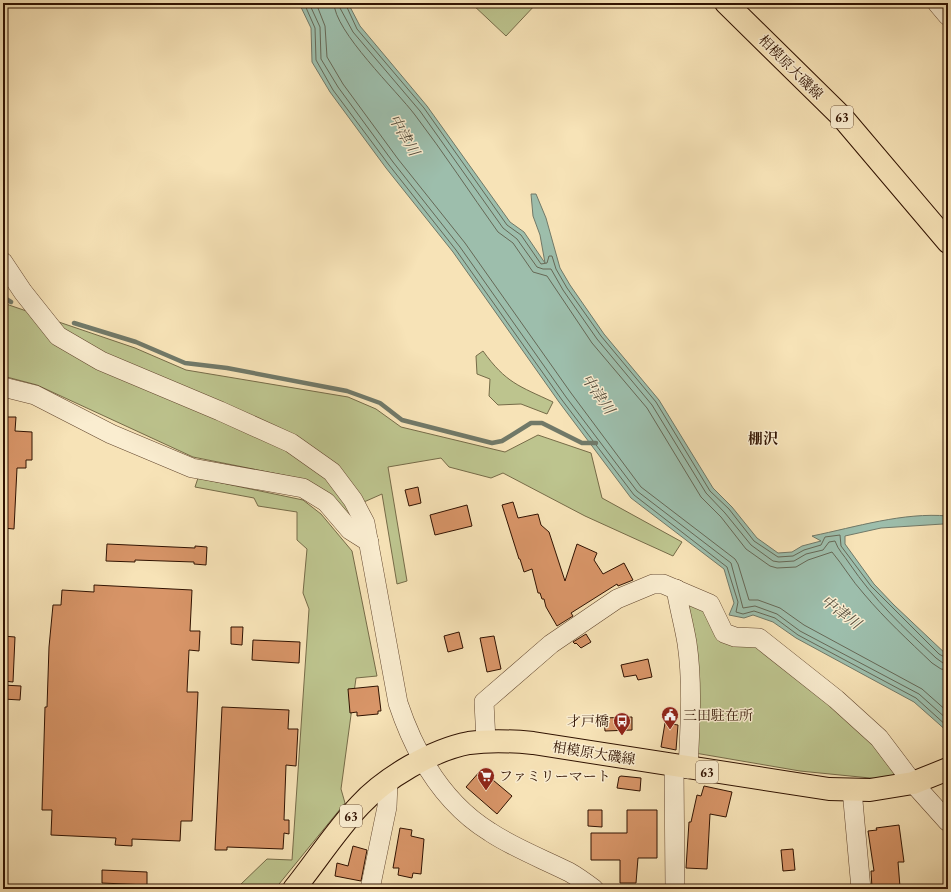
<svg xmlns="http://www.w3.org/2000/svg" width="951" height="892" font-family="'EB Garamond','Noto Serif JP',serif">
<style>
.green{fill:#bdc48e;stroke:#766b48}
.water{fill:#9dbeac;stroke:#717968}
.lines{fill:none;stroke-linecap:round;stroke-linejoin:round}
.shore{stroke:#666856;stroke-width:1}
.stream{stroke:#717968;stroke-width:4.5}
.building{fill:#d89568;stroke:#301201}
.minor-casing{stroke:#62462e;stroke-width:20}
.major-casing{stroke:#301201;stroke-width:24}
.minor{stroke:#faedd0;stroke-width:19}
.major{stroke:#f7e3b7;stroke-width:22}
.labels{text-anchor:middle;stroke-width:3;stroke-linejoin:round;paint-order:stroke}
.shield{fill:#faedd0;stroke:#6d543f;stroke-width:1}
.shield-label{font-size:13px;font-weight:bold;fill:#301201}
.street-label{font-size:14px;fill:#301201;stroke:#faedd0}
.poi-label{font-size:14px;fill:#301201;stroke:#faedd0;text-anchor:start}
.water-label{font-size:15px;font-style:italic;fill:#564e3d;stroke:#faedd0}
.neighbourhood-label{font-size:15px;font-weight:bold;fill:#301201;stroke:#faedd0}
</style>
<rect width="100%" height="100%" fill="#f7e3b7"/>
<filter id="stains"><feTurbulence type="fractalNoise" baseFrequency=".005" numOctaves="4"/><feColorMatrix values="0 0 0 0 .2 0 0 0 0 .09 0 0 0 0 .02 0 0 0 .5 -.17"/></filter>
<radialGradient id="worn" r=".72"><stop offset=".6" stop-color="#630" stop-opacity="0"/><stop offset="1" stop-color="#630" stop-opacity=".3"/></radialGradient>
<g class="green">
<path d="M 471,3 L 537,3 L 506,36 Z"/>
<path d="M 3,303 L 135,348 L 186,370 L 348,397 L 376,409 L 401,427 L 505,452 L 538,435 L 591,453 L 602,498 L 682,542 L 673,556 L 585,516 L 503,473 L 491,478 L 449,467 L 441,458 L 388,467 L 407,581 L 397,584 L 382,494 L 348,509 L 354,518 L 350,523 L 308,480 L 193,457 L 37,385 L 3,376 Z"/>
<path d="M 483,351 C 506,383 519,386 553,402 L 547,414 L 521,404 L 498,405 L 489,396 L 490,379 L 477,374 L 476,356 Z"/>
<path d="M 198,478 L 303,500 L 321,514 L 352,551 L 377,676 L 356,678 L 341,789 L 345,803 L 275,889 L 239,889 L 240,885 L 267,859 L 292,860 L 309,609 L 303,593 L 307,549 L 297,540 L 297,512 L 258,506 L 254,498 L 195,487 Z"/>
<path d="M 685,597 L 709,607 L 722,635 L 760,643 L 840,705 L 898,774 L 880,779 L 800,771 L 695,753 Z"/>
</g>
<path class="water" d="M 299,3 L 348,3 L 360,26 L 427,106 L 510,222 L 524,232 L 545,263 L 540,235 L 533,216 L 531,194 L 536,194 L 546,218 L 560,268 L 570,285 L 604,334 L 659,400 L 713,488 L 732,507 L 757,538 L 778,553 L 792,552 L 802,546 L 821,541 L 812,536 C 856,527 903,512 948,516 L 948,525 L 943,524 L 881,528 L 845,536 L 845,544 L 874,584 L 894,605 L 948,656 L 948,732 L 914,702 L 796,638 L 773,622 L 753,615 L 744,618 L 729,615 L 734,603 L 724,569 L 631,498 L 559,402 L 453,252 L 386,168 L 330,92 L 312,62 L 311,28 Z"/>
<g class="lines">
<g class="shore">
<path d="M 304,3 L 315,28 L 316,60 L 333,90 L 389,165 L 456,250 L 562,400 L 634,495 L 727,567 L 738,602 L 736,612 L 743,614 L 754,611 L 775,618 L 798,635 L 916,698 L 948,727"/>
<path d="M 309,3 L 320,27 L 321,59 L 338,87 L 393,162 L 460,247 L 566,397 L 637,491 L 731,563 L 743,608 L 755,606 L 777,614 L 800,631 L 919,694 L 948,720"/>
<path d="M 316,3 L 325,26 L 327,57 L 343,84 L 398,159 L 465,243 L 571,393 L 641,487 L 735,559 L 738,564 L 749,600 L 758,600 L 780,608 L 804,625 L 922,689 L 948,712"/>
<path d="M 334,3 C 334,31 397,91 415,115 C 444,153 470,193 498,232 L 513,243 L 533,272 L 547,276 L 592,343 L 647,408 L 701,497 L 721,517 L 746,549 L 770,566 L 777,568 L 796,567 L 808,560 L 832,552 C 843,565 852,581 864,594 C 885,619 909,641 932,663 L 941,669 L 948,670"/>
<path d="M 340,3 L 340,8 L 353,32 L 420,111 L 503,228 L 517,239 L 537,267 L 543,269 L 551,269 L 563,290 L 597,339 L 652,405 L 706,493 L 725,513 L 751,545 L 773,561 L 779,562 L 794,561 L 806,554 L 823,550 L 829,542 L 835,541 C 838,550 844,555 849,563 C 874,600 904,628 936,658 L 943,663 L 948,664"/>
<path d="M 345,3 L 357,29 L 424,108 L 507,225 L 521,235 L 541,264 L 547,263 L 549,256 L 552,256 L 556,269 L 567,288 L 601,336 L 656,402 L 710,491 L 729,509 L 754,541 L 778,557 L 793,556 L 804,550 L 821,545 L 825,537 L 840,535 L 841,546 L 871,586 L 939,654 L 948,659"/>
</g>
<g class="stream">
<path d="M 3,297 L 11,302"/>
<path d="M 74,323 L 136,342 L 185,363 L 227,368 L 347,391 L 380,403 L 402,420 L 492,443 L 502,441 L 531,423 L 542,423 L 582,443 L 596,443"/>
</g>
</g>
<g class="building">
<path d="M 3,417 L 16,417 L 15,431 L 32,432 L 32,460 L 26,460 L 26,468 L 17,468 L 14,529 L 3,528 Z"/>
<path d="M 418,487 L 421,503 L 409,506 L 405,490 Z"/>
<path d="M 513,502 L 518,518 L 538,514 L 541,525 L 549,532 L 565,581 L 577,544 L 597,553 L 594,560 L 603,574 L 624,563 L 633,580 L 618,586 L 617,584 L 571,613 L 573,616 L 557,626 L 546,607 L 544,599 L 542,599 L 540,593 L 538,593 L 532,569 L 524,572 L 520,559 L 519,559 L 502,505 Z"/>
<path d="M 467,505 L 472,526 L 435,535 L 430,515 Z"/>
<path d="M 107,544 L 195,548 L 195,546 L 207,547 L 206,565 L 194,564 L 194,562 L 135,560 L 135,562 L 106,561 Z"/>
<path d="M 94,585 L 192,590 L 190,631 L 200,631 L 199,651 L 189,650 L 187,692 L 198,692 L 192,821 L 181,821 L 180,841 L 132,839 L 132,846 L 115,845 L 116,838 L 51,835 L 52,810 L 42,810 L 45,707 L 47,707 L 49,647 L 53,605 L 61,605 L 62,590 L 94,592 Z"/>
<path d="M 231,627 L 243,627 L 242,645 L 231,644 Z"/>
<path d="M 459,632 L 463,648 L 448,652 L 444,636 Z"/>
<path d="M 586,634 L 591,642 L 581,648 L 576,643 L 575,644 L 573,642 Z"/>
<path d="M 3,636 L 15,637 L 13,682 L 3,681 Z"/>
<path d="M 494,636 L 501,669 L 487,672 L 480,638 Z"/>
<path d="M 253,640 L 300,642 L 299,663 L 252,660 Z"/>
<path d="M 648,659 L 652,677 L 638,680 L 636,675 L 624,677 L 621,665 Z"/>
<path d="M 3,685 L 21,686 L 20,700 L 3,699 Z"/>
<path d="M 378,686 L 381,711 L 378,711 L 378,714 L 357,716 L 357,712 L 350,713 L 348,689 Z"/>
<path d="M 222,707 L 289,710 L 288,729 L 298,729 L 296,766 L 286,765 L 284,820 L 289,820 L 289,834 L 284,833 L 283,849 L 227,847 L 227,850 L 215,850 Z"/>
<path d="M 632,717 L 632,730 L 605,731 L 604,718 Z"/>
<path d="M 665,723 L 678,725 L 676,750 L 661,747 Z"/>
<path d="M 481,770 L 512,796 L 497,814 L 466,787 Z"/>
<path d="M 621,776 L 641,778 L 640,791 L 617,788 L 619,777 Z"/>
<path d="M 704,786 L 732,792 L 726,817 L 710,814 L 707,869 L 686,868 L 689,822 L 691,822 L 697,795 L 701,796 Z"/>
<path d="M 588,810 L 602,810 L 602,827 L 588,826 Z"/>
<path d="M 627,810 L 657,810 L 657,858 L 638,858 L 636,883 L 620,883 L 620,860 L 591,860 L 591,833 L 627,833 Z"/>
<path d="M 899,825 L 904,862 L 898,862 L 900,887 L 872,888 L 871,871 L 874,871 L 868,831 L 877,830 L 876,828 Z"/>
<path d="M 400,828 L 412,830 L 411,836 L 424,839 L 421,874 L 413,873 L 412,878 L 398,875 L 399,868 L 393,868 Z"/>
<path d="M 353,846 L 367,850 L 361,881 L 335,876 L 337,863 L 348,866 Z"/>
<path d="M 793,849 L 795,870 L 783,871 L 781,850 Z"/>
<path d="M 102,870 L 147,872 L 147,885 L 102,883 Z"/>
</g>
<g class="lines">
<g class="minor-casing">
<g id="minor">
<path d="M 937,3 L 948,16"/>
<path d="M 3,262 L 23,292 L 58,336 L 101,361 L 220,411 L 291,443 L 332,472 L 353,500 L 365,523 L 398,703 C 415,754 443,803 490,832 C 514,848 543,859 569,872 C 578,877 586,883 594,889"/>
<path d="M 3,387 L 35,395 L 111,434 L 192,468 L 303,488 L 326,502 L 350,530 L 369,542"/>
<path d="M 676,589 C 679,607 684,625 687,643 C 693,684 690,727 688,769"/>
<path d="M 486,741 L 484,702 L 551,644 L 617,599 L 653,584 L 663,584 L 710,604 L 724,633 L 735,637 L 759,638 L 836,699 L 879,738 L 913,783 L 948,822"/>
<path d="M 674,766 L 675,889"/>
<path d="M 852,790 L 861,889"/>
<path d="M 370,889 L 387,807 L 388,782"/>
</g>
</g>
<g class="major-casing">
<g id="major">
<path d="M 726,3 L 842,117 L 948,242"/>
<path d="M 294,889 C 315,863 337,829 360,805 C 385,778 432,750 469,743 C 491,740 512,741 533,743 L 829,789 L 870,790 L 913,783 L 948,769"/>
</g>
</g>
<use href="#minor" class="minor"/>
<use href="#major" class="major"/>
</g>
<defs>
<g id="civic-pin" transform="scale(0.9)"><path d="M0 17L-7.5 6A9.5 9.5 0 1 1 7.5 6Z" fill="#8f2418" stroke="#faedd0"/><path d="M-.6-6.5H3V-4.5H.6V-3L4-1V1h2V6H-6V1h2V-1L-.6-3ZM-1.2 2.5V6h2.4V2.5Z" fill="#fff"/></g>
<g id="bus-pin" transform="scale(0.9)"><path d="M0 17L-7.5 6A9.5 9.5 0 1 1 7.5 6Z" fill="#8f2418" stroke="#faedd0"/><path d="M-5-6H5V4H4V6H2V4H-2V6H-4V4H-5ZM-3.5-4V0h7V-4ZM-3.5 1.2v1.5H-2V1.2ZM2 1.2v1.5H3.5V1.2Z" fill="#fff"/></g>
<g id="supermarket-pin" transform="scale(0.9)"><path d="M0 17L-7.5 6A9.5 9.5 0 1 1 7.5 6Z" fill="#8f2418" stroke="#faedd0"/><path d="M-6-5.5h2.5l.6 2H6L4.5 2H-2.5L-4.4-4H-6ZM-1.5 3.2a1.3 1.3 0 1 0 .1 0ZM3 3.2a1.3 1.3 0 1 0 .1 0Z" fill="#fff"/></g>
</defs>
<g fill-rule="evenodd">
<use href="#civic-pin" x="670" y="715"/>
<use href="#bus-pin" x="622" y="721"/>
<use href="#supermarket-pin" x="486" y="776"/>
</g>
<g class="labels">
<g class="shield">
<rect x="831" y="106" width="22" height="22" rx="3"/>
<rect x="696" y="761" width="22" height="22" rx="3"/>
<rect x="340" y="805" width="22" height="22" rx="3"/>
</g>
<g class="shield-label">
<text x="842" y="122">63</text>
<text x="707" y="777">63</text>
<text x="351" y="821">63</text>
</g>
<g class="street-label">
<text transform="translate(791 67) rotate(45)" y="5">相模原大磯線</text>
<text transform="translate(594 753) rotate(9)" y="5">相模原大磯線</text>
</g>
<g class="poi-label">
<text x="683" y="720">三田駐在所</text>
<text x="609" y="726" text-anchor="end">才戸橋</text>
<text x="499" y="781">ファミリーマート</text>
</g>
<g class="water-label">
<text transform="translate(404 135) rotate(60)" y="5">中津川</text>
<text transform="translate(598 394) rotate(55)" y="5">中津川</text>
<text transform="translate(841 612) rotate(37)" y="5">中津川</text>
</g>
<g class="neighbourhood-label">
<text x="763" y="444">棚沢</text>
</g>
</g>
<rect width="951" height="892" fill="none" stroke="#f7e3b7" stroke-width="16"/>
<rect x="4" y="4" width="943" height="884" fill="none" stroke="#301201" stroke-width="2"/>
<rect x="8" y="8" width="935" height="876" fill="none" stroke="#301201"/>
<rect width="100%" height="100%" filter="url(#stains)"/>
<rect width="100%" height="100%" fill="url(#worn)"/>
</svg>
